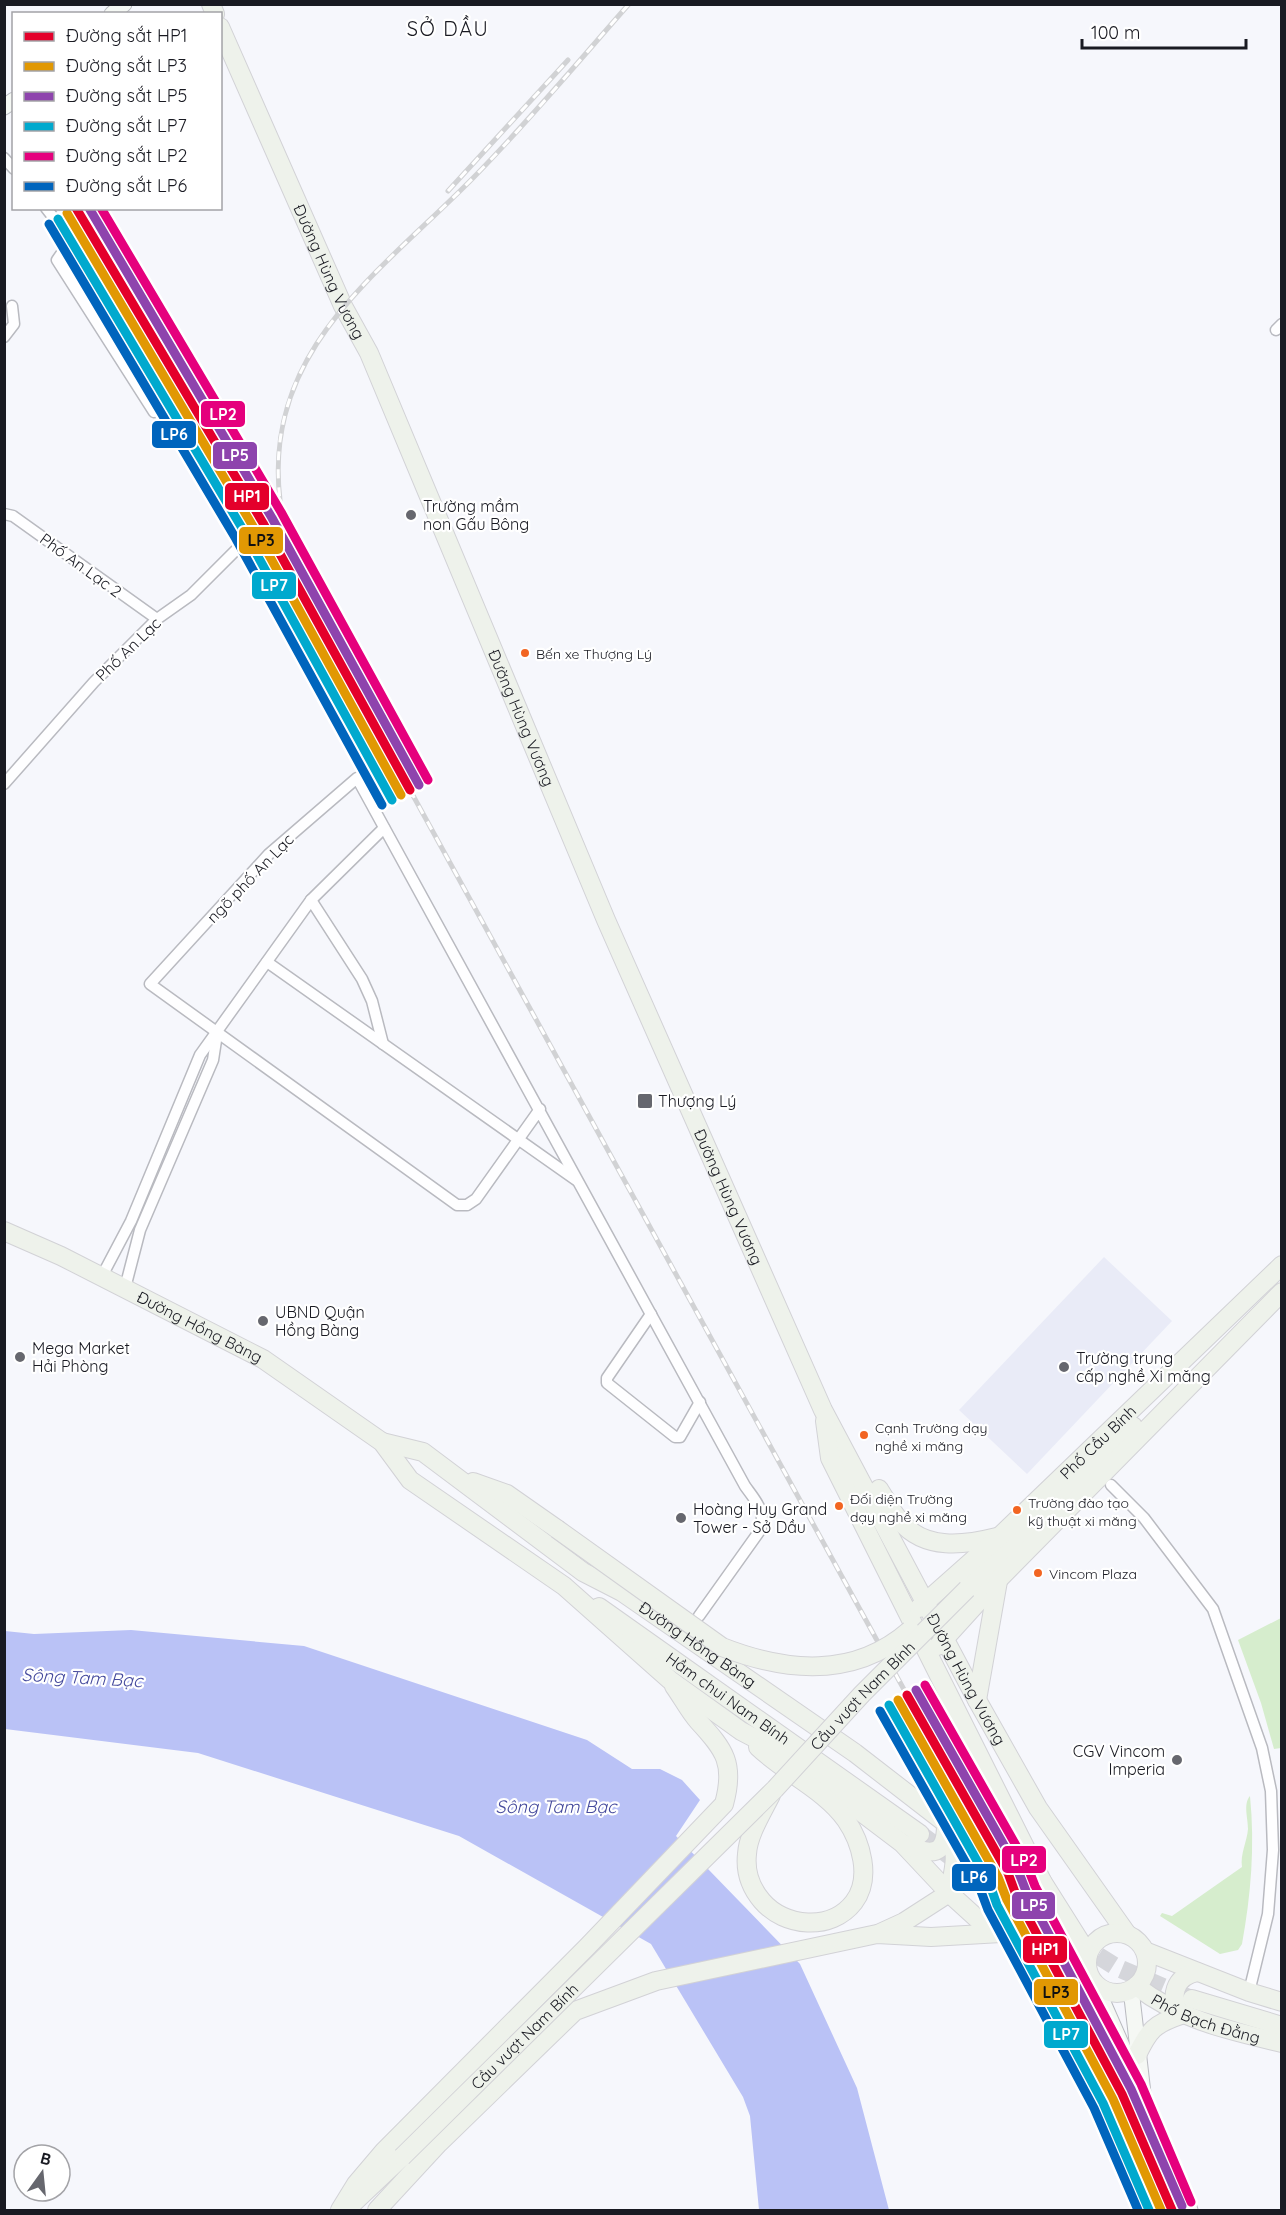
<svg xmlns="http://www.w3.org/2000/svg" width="1286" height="2215" font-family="Quicksand,sans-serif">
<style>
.built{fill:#e9ebf7}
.green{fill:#d6edcd}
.water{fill:#bac2f6}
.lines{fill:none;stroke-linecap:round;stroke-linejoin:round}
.primary-tunnel{stroke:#d5d6db;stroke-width:18;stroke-dasharray:18 9;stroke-linecap:butt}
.street-casing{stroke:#b9bac0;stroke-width:13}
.secondary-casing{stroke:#b9bac0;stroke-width:17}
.primary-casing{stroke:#d2d2d6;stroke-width:20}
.street{stroke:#fefeff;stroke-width:10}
.secondary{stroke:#f5f8f4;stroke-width:15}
.primary{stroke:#eef2eb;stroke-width:18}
.rail-casing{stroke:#d1d2d4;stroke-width:5}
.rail{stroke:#fff;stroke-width:3;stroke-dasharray:9;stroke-linecap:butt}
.primary-bridge-casing{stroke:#d2d2d6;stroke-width:20;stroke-linecap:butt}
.primary-bridge{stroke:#eef2eb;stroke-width:18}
.rail-1-casing{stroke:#fff;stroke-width:14}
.rail-2-casing{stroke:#fff;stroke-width:14}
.rail-3-casing{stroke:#fff;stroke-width:14}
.rail-4-casing{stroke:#fff;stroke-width:14}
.rail-5-casing{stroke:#fff;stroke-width:14}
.rail-6-casing{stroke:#fff;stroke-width:14}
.rail-1{stroke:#e4002b;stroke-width:9}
.rail-2{stroke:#e19803;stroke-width:9}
.rail-3{stroke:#8e44ad;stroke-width:9}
.rail-4{stroke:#00a9ce;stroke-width:9}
.rail-5{stroke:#e5007d;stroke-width:9}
.rail-6{stroke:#0065bd;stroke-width:9}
.poi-dot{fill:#66676e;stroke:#fff;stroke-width:2}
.bus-dot{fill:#f26522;stroke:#fff;stroke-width:2}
.labels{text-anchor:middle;stroke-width:4.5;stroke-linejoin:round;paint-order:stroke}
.bus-label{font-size:14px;fill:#191a22;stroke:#fff;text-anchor:start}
.street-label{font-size:16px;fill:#191a22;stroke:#fff}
.poi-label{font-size:16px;fill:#191a22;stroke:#fff;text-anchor:start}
.water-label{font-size:18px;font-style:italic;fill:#454a9d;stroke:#fff}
.quarter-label{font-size:20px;letter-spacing:1.5px;fill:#191a22;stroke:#fff}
.line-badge{stroke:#fff;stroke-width:2}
.badge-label{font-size:16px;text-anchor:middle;font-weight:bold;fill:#fff}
.pale-badge-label{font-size:16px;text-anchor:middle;font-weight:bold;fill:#111}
</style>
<rect width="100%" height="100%" fill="#f6f7fc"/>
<path class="built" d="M 1104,1257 L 1172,1321 L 1027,1474 L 959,1410 Z"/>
<g class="green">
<path d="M 1281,1618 L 1281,1748 L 1274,1749 L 1261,1703 L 1238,1640 Z"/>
<path d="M 1250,1796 C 1255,1846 1251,1895 1242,1944 L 1238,1950 L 1220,1954 L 1160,1916 L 1162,1913 L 1172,1916 L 1242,1867 C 1240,1854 1247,1842 1248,1829 C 1248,1818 1243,1804 1250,1796 Z"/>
</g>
<path class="water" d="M 131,1630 L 304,1646 L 587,1740 L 632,1769 L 660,1769 L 682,1780 L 700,1800 L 676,1836 L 800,1964 L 857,2088 L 889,2210 L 759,2210 L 750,2116 L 743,2097 L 651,1944 L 459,1836 L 198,1753 L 5,1729 L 5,1631 L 34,1634 Z"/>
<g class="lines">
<path class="primary-tunnel" d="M 920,1834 L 1007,1898 L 1116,1967 L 1189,1998"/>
<g class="street-casing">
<g id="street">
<path d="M 4,158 L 14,169"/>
<path d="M 46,208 L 71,240 L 57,260 L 154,412"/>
<path d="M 1276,330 L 1282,324"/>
<path d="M 4,337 L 14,324 L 12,306"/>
<path d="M 4,514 L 13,516 L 157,619"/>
<path d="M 4,784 L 94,682 L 157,619 L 191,595 L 263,523"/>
<path d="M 311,900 L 362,979 L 372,1001 L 383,1044"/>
<path d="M 267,962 L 576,1180"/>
<path d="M 540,1109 L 476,1199 L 467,1205 L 457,1205 L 150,984 L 269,854 L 357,778 L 745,1486 C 755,1500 766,1511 761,1529 L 699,1616"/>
<path d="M 102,1276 L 131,1221 L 200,1055 L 311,900 L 384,828"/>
<path d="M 125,1288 L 140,1230 L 213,1060 L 217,1034"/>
<path d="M 651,1314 L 607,1378 L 607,1383 L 675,1437 L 680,1437 L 700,1402"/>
<path d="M 1111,1485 L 1144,1518 L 1213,1609 L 1262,1748 L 1271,1791 L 1273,1850 L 1268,1914 L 1249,1992"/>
</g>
</g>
<g class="secondary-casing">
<g id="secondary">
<path d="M 112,14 L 124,4"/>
<path d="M 4,107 L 14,100"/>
<path d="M 1015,1936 L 1149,2210"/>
<path d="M 1094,1982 L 1134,2073"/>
<path d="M 1131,1989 L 1144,2102 L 1190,2210"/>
</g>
</g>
<g class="primary-casing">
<g id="primary">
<path d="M 211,4 L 215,14"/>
<path id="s1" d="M 220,27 L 343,306 L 369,353 L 606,920 L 823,1410 L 977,1700 L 1038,1808 L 1127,1934"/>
<path id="s2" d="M 4,1231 L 61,1256 L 263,1359 L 382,1442 L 410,1480 L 564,1586 L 670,1680 L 741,1731 L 783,1753 L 902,1843 L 949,1893 L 982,1923 L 1071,1955 L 1086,1964"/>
<path d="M 825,1421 L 830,1458 L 1042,1881 L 1088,1954"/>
<path id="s3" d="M 382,1442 L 423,1452 L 583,1572 L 622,1592 L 855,1753 L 970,1842 L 994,1878 L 1004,1890 L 1016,1895 L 1042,1881"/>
<path d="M 473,1482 L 507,1494 L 557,1529"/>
<path d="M 879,1489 C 886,1500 892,1512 900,1521 C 925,1551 965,1545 997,1537"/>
<path d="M 967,1589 L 1133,1426"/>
<path id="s4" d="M 599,1607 L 920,1834"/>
<path id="s5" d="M 919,1608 L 999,1537 L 1282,1265"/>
<path d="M 938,1646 L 998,1580 L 1282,1292"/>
<path d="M 977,1700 L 998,1581"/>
<path d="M 758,1747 C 785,1773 825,1790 846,1820 C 861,1842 872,1878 854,1902 C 831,1932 784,1927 762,1901 C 750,1887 745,1872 747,1854 C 748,1835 762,1813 771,1795"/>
<path d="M 907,1845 C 931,1856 946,1856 946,1825"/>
<path d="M 880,1933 L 904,1922 L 949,1893 C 955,1865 959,1854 947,1827"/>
<circle cx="1117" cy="1963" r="30"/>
<path d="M 1145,1951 L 1249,1992 L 1282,2002"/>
<path id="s6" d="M 1136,1986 C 1180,2020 1228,2030 1282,2043"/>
<path d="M 1192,1999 L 1282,2026"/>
<path d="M 1137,2055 C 1149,2030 1154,2024 1181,2015 C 1169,1997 1174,1977 1197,1972"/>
<path d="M 349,2207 L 402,2157"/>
<path d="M 340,2210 L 356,2184 L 384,2151 L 587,1947 L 724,1804 C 735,1764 725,1750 698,1721 C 689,1711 682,1697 674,1686"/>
<path d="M 377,2210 L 439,2143 L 575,2011 L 656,1981 L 877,1934 L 931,1937 L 1001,1933"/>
</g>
</g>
<use href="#street" class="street"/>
<use href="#secondary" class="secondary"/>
<use href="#primary" class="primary"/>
<g class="rail-casing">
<g id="rail">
<path d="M 448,191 L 568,60"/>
<path d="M 312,599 C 299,567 284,534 280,500 C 262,349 381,272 474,177 C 528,122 578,62 629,4"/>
<path d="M 410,790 L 907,1695"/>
</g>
</g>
<use href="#rail" class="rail"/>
<g class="primary-bridge-casing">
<g id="primary-bridge">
<path d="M 557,1529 L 722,1647 C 786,1672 854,1679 910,1630"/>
<path id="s7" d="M 402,2157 L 775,1789 L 862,1694 L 967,1589"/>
</g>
</g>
<use href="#primary-bridge" class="primary-bridge"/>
<g class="rail-1-casing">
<g id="rail-1">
<path d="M 76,208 L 263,523 L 410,790"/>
<path d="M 907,1695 L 1008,1873 L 1016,1895 L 1122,2094 L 1172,2210"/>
</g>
</g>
<g class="rail-2-casing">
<g id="rail-2">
<path d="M 67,213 L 254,528 L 401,795"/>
<path d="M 898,1700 L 998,1877 L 1007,1900 L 1113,2099 L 1161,2210"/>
</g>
</g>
<g class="rail-3-casing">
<g id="rail-3">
<path d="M 89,208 L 272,518 L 419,785"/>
<path d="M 916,1690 L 1017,1868 L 1026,1891 L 1131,2089 L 1182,2206"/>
</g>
</g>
<g class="rail-4-casing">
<g id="rail-4">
<path d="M 58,219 L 245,533 L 392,800"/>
<path d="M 889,1705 L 989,1882 L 997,1905 L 1103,2103 L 1149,2210"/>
</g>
</g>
<g class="rail-5-casing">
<g id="rail-5">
<path d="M 101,208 L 281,512 L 428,780"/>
<path d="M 925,1685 L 1026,1863 L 1035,1886 L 1141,2084 L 1191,2202"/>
</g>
</g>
<g class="rail-6-casing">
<g id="rail-6">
<path d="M 49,224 L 236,539 L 382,805"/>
<path d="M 880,1711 L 979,1886 L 988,1910 L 1094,2108 L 1138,2210"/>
</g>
</g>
<use href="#rail-1" class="rail-1"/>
<use href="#rail-2" class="rail-2"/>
<use href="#rail-3" class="rail-3"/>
<use href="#rail-4" class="rail-4"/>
<use href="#rail-5" class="rail-5"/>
<use href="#rail-6" class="rail-6"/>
</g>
<g class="poi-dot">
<circle cx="411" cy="515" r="6"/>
<rect x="637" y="1093" width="16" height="16" rx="3"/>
<circle cx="263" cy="1321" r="6"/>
<circle cx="20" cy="1357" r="6"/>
<circle cx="1064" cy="1367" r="6"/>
<circle cx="681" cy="1518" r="6"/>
<circle cx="1177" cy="1760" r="6"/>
</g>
<g class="bus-dot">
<circle cx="525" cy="653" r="5"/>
<circle cx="864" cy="1435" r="5"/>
<circle cx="839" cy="1506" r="5"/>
<circle cx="1017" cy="1510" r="5"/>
<circle cx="1038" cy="1573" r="5"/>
</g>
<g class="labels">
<g class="bus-label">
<text x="536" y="659">Bến xe Thượng Lý</text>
<text x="875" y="1433">Cạnh Trường dạy<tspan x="875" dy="18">nghề xi măng</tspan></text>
<text x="850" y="1504">Đối diện Trường<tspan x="850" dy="18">dạy nghề xi măng</tspan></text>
<text x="1028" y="1508">Trường đào tạo<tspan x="1028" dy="18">kỹ thuật xi măng</tspan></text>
<text x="1049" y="1579">Vincom Plaza</text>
</g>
<g class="street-label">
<text dy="6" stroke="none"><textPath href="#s1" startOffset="268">Đường Hùng Vương</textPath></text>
<text transform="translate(81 565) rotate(36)" y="6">Phố An Lạc 2</text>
<text transform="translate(128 649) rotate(-44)" y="6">Phố An Lạc</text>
<text dy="6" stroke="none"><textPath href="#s1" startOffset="754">Đường Hùng Vương</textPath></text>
<text transform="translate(250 878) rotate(-46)" y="6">ngõ phố An Lạc</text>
<text dy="6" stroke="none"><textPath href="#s1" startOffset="1276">Đường Hùng Vương</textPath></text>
<text dy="6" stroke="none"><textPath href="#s2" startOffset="218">Đường Hồng Bàng</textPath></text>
<text dy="6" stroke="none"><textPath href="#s5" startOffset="244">Phố Cầu Bính</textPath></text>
<text dy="6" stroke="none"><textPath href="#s3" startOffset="378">Đường Hồng Bàng</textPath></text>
<text dy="6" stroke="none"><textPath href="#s1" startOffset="1814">Đường Hùng Vương</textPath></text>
<text dy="6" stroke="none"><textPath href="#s7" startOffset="652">Cầu vượt Nam Bính</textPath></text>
<text dy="6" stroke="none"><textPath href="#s4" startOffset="158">Hầm chui Nam Bính</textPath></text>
<text dy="6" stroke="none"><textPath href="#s6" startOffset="78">Phố Bạch Đằng</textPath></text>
<text dy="6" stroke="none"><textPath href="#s7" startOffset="172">Cầu vượt Nam Bính</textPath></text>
</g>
<g class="poi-label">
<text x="423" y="512">Trường mầm<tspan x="423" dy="18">non Gấu Bông</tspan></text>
<text x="658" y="1107">Thượng Lý</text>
<text x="275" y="1318">UBND Quận<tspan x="275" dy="18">Hồng Bàng</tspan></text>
<text x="32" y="1354">Mega Market<tspan x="32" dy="18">Hải Phòng</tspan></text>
<text x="1076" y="1364">Trường trung<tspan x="1076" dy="18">cấp nghề Xi măng</tspan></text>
<text x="693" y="1515">Hoàng Huy Grand<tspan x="693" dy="18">Tower - Sở Dầu</tspan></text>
<text x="1165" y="1757" text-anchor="end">CGV Vincom<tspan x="1165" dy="18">Imperia</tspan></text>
</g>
<g class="water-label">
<text transform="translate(82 1678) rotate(3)" y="6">Sông Tam Bạc</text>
<text x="556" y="1813">Sông Tam Bạc</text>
</g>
<g class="quarter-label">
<text x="448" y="36">SỞ DẦU</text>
</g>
</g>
<g class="line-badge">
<rect x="200" y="400" width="46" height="28" rx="6" fill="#e5007d"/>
<rect x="151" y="420" width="46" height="29" rx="6" fill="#0065bd"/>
<rect x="212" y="441" width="46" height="29" rx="6" fill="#8e44ad"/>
<rect x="224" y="482" width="46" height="29" rx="6" fill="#e4002b"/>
<rect x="238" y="526" width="46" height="29" rx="6" fill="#e19803"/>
<rect x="251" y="571" width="46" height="29" rx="6" fill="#00a9ce"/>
<rect x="1001" y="1845" width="46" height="29" rx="6" fill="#e5007d"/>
<rect x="951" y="1863" width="46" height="29" rx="6" fill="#0065bd"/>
<rect x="1011" y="1891" width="45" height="29" rx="6" fill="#8e44ad"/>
<rect x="1022" y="1935" width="46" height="29" rx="6" fill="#e4002b"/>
<rect x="1033" y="1978" width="46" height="28" rx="6" fill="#e19803"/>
<rect x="1043" y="2020" width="46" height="29" rx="6" fill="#00a9ce"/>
</g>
<g class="badge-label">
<text x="223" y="420">LP2</text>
<text x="174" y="440">LP6</text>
<text x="235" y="461">LP5</text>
<text x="247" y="502">HP1</text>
<text x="274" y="591">LP7</text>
<text x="1024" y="1866">LP2</text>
<text x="974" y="1883">LP6</text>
<text x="1034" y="1911">LP5</text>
<text x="1045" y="1955">HP1</text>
<text x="1066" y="2040">LP7</text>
</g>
<g class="pale-badge-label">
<text x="261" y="546">LP3</text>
<text x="1056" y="1998">LP3</text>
</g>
<rect width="1286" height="2215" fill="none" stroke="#191a22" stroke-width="12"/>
<rect x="12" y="12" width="210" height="198" fill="#ffffff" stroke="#a3a3a7" stroke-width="1.5"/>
<rect x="24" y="32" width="30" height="9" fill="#e4002b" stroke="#a3a3a7" stroke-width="1.5"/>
<text x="66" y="42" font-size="18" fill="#191a22">Đường sắt HP1</text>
<rect x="24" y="62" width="30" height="9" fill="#e19803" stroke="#a3a3a7" stroke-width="1.5"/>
<text x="66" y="72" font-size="18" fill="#191a22">Đường sắt LP3</text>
<rect x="24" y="92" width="30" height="9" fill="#8e44ad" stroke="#a3a3a7" stroke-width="1.5"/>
<text x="66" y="102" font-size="18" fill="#191a22">Đường sắt LP5</text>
<rect x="24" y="122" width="30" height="9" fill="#00a9ce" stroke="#a3a3a7" stroke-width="1.5"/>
<text x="66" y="132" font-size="18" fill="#191a22">Đường sắt LP7</text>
<rect x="24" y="152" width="30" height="9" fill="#e5007d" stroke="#a3a3a7" stroke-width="1.5"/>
<text x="66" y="162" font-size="18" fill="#191a22">Đường sắt LP2</text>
<rect x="24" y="182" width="30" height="9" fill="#0065bd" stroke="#a3a3a7" stroke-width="1.5"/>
<text x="66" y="192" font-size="18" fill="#191a22">Đường sắt LP6</text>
<g transform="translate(42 2173) rotate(15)"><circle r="28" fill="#ffffff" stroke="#a3a3a7" stroke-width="1.5"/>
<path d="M0-4.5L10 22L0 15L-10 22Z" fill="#66676e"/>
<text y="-9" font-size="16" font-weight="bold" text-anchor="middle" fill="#191a22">B</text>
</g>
<path d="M1082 39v9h164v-9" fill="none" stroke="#191a22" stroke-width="3"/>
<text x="1091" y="39" font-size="18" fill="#191a22" stroke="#ffffff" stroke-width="4.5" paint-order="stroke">100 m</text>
</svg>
